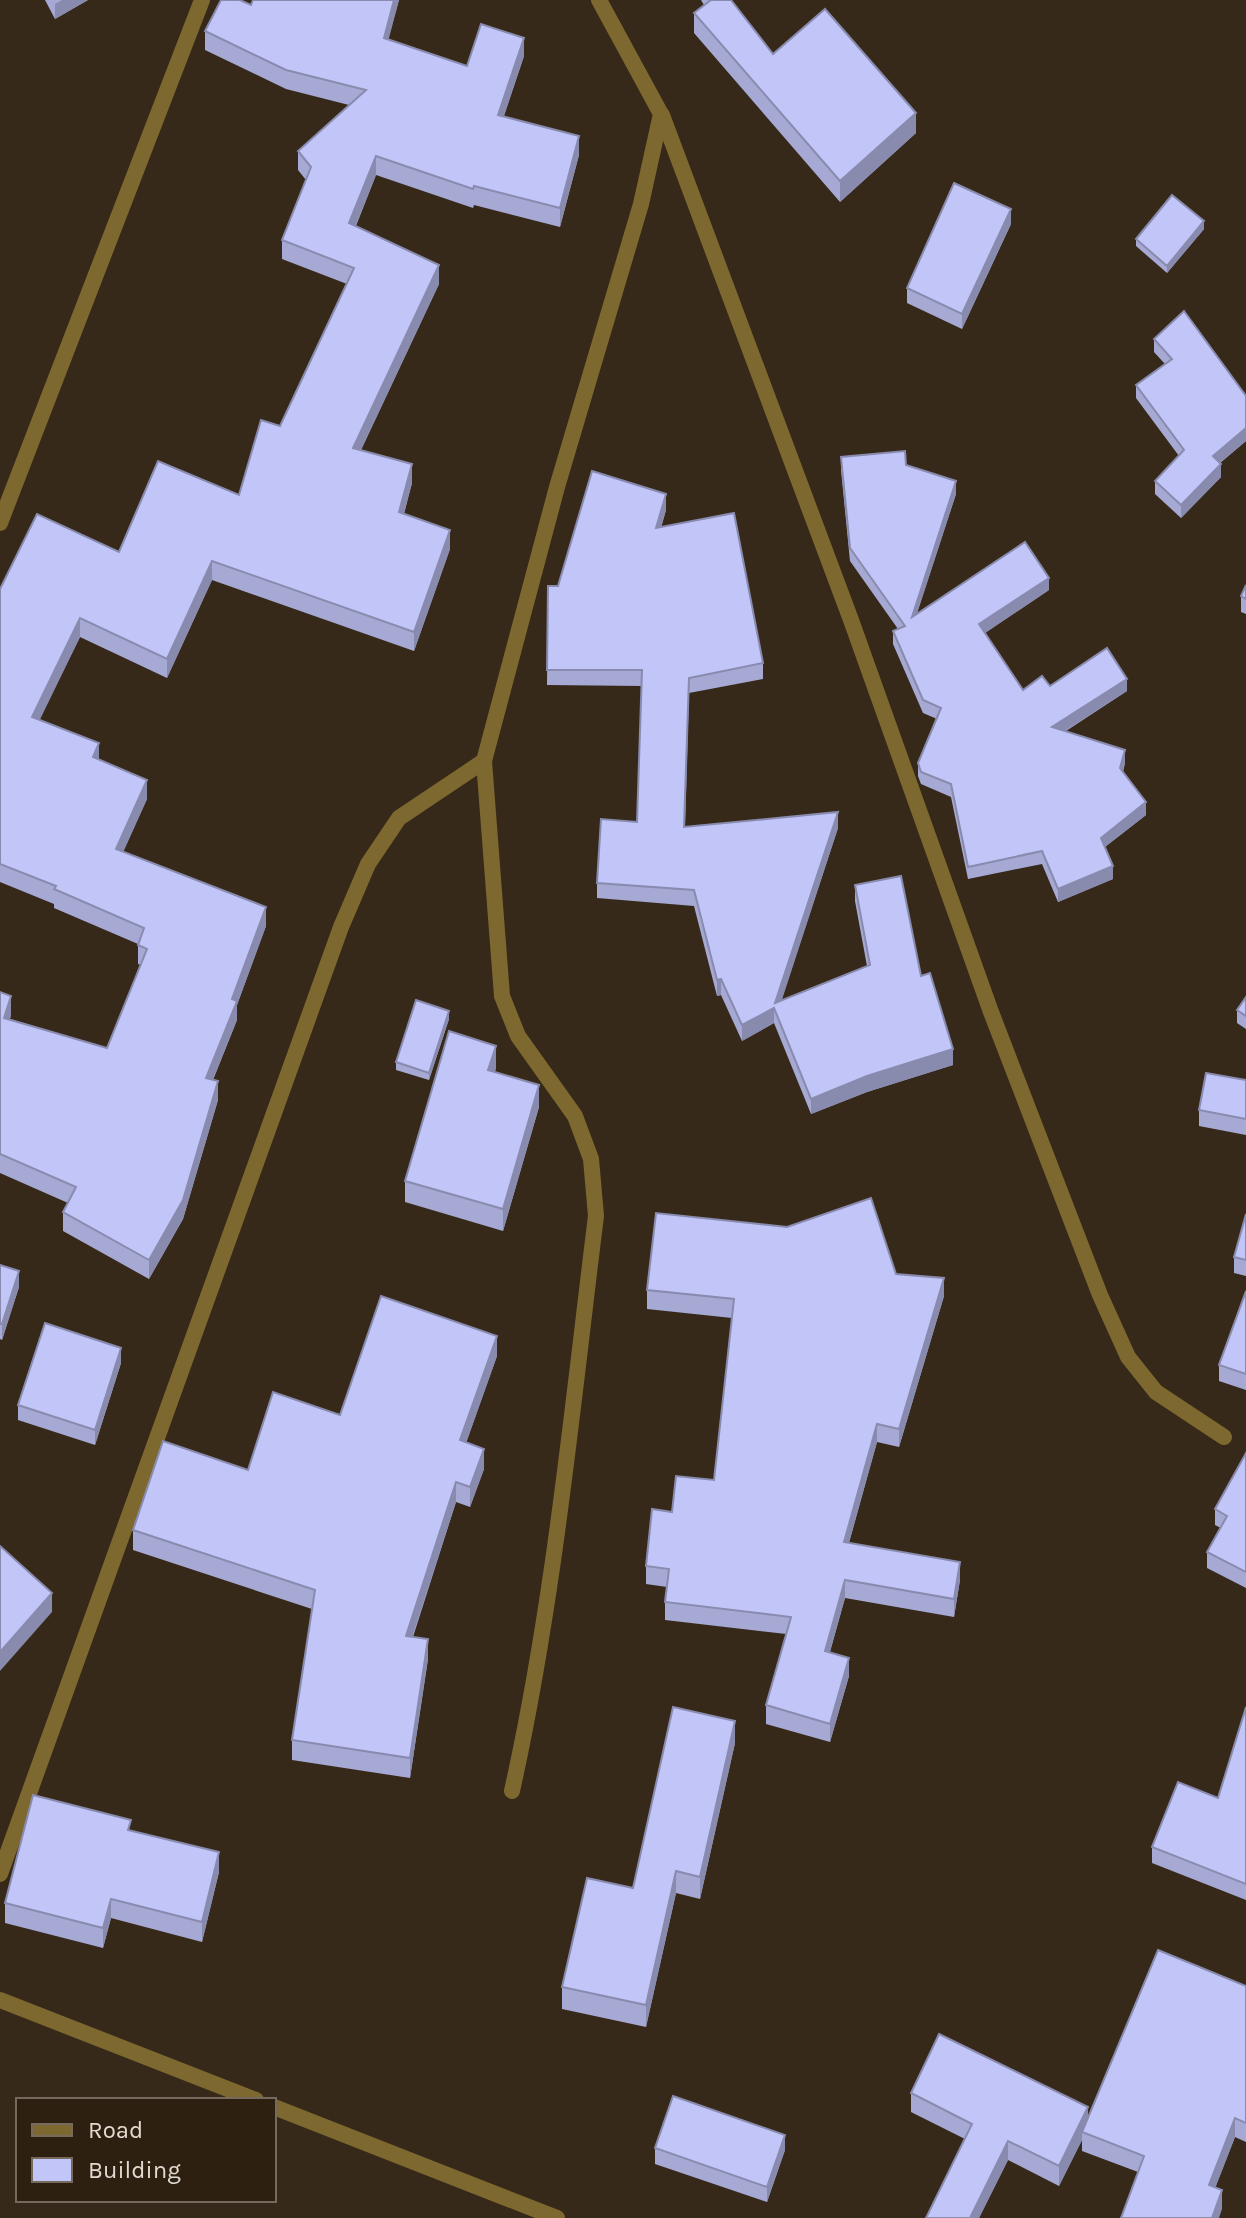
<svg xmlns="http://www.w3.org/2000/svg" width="1246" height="2218" font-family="Karla,sans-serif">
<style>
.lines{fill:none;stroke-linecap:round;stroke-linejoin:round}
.street{stroke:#7d692f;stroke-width:16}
.wall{fill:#a7a9d5}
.shaded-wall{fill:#888aae}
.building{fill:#c2c5f8;stroke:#888aae;stroke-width:2}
</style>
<rect width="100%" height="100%" fill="#372919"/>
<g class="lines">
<g class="street">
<path d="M 662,115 L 851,620 L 991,1012 L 1100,1295 L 1128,1357 L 1156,1392 L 1224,1437"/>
<path d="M 0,523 L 202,0"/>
<path d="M 484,761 L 502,996 L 518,1036 L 575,1116 L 591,1159 L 596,1216 C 572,1408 554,1602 512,1791"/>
<path d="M 0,1874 L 341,927 L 368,864 L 399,818 L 484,761 L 557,487 L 641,204 L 661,114 L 599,0"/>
<path d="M 0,2000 L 256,2100"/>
<path d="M 274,2107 L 557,2218"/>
</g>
</g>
<g class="wall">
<path d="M 45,0 L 88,0 L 55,19 Z"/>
<path d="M 253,0 L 399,0 L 388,39 L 467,66 L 524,56 L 504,116 L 579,155 L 560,227 L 474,205 L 473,208 L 376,175 L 356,226 L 439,284 L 361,450 L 412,483 L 404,514 L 450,549 L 414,651 L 212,580 L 167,678 L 80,637 L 39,720 L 99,759 L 147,799 L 123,852 L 266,926 L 237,1005 L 237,1020 L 213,1080 L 218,1100 L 183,1219 L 149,1279 L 63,1231 L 63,1212 L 68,1203 L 0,1173 L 0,992 L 11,1015 L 10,1019 L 107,1048 L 141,965 L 138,964 L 138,944 L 54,908 L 54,904 L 0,882 L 0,589 L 119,552 L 239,495 L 280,426 L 347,284 L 282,259 L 282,240 L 306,180 L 298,170 L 298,151 L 349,105 L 286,89 L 205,50 L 205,31 L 251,5 Z"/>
<path d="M 701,0 L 731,0 L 773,54 L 916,133 L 840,202 L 694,33 L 694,13 L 704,5 Z"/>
<path d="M 1011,224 L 962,329 L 907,303 L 907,288 Z"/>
<path d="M 1204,229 L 1167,273 L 1136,246 L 1136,239 Z"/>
<path d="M 1154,339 L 1246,396 L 1246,441 L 1220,463 L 1221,477 L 1181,518 L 1155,494 L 1155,481 L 1179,456 L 1136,398 L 1136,385 L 1165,364 L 1154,352 Z"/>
<path d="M 841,457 L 906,465 L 956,494 L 917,613 L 1049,590 L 985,633 L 1023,690 L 1050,686 L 1127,691 L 1066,731 L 1125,763 L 1123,772 L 1146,815 L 1105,847 L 1113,879 L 1058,902 L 1042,864 L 968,879 L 951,797 L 921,784 L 918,776 L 918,763 L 937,719 L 923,713 L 893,644 L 893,631 L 898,629 L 850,561 L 841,470 Z"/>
<path d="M 666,510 L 661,528 L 763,663 L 763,679 L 689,693 L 685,827 L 838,828 L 781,1001 L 867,966 L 855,901 L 855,885 L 921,976 L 953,1065 L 867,1092 L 811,1114 L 774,1023 L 742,1041 L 721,995 L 717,996 L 694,906 L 597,898 L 597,883 L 637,822 L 642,686 L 547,685 L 548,586 L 558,586 Z"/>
<path d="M 1246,585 L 1246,614 L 1241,612 L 1241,596 Z"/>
<path d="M 1246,997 L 1246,1029 L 1237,1023 L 1237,1010 Z"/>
<path d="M 449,1019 L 429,1080 L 396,1070 L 396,1062 Z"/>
<path d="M 496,1068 L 495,1072 L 539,1107 L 503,1231 L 405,1202 L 405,1181 Z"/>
<path d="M 1246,1080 L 1246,1135 L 1199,1126 L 1199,1110 Z"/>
<path d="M 1246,1214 L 1246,1276 L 1234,1273 L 1234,1257 Z"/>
<path d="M 0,1265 L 19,1287 L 2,1340 L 0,1339 Z"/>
<path d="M 896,1274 L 944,1296 L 899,1447 L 877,1442 L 849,1543 L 960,1580 L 954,1617 L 845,1598 L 830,1652 L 849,1676 L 830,1742 L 766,1724 L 766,1705 L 786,1634 L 665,1620 L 665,1602 L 667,1587 L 646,1584 L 646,1566 L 672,1512 L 714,1480 L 732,1318 L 647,1309 L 647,1290 Z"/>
<path d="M 1246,1291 L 1246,1390 L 1219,1381 L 1219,1365 Z"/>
<path d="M 497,1356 L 466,1443 L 484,1469 L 470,1507 L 456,1502 L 413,1637 L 428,1659 L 410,1778 L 292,1760 L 292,1740 L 312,1609 L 133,1550 L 133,1530 L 248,1470 L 340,1415 Z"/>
<path d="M 121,1363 L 95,1445 L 18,1420 L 18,1405 Z"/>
<path d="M 1246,1453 L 1246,1588 L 1207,1568 L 1207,1552 L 1221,1528 L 1215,1525 L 1215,1509 Z"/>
<path d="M 1246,1707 L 1246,1900 L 1152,1863 L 1152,1847 L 1218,1798 Z"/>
<path d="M 735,1743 L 700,1899 L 676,1893 L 646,2027 L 562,2009 L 562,1987 Z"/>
<path d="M 131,1830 L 219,1872 L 202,1942 L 111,1918 L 103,1948 L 5,1923 L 5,1903 Z"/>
<path d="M 1246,1986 L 1246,2142 L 1235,2137 L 1215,2188 L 1222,2209 L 1138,2172 L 1082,2151 L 1082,2140 L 1059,2186 L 1008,2160 L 979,2218 L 926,2218 L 965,2139 L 911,2112 L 911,2093 L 1088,2116 Z"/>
<path d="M 655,2148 L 785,2150 L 767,2202 L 655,2164 Z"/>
</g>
<g class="shaded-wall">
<path d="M 62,0 L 88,0 L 55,19 L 55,4 Z"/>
<path d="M 394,0 L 399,0 L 384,57 L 384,38 Z"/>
<path d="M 524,38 L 524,56 L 498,133 L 498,115 Z"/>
<path d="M 916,113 L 916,133 L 840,202 L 840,181 Z"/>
<path d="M 579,136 L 579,155 L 560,227 L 560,208 Z"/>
<path d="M 376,156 L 376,175 L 349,242 L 349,223 Z"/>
<path d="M 1011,209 L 1011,224 L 962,329 L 962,314 Z"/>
<path d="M 1204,221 L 1204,229 L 1167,273 L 1167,266 Z"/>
<path d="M 439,265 L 439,284 L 353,467 L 353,448 Z"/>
<path d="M 1246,428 L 1246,441 L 1213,469 L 1213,456 Z"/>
<path d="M 412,464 L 412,483 L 399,531 L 399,512 Z"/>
<path d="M 1221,464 L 1221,477 L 1181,518 L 1181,505 Z"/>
<path d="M 956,481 L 956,494 L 912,629 L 912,617 Z"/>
<path d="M 666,494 L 666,510 L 656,544 L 656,528 Z"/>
<path d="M 450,530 L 450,549 L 414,651 L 414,632 Z"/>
<path d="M 212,561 L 212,580 L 167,678 L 167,659 Z"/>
<path d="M 1049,578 L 1049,590 L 979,637 L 979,624 Z"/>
<path d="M 80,618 L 80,637 L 32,736 L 32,717 Z"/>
<path d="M 1127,679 L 1127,691 L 1052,739 L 1052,727 Z"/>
<path d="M 99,743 L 99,762 L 93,757 Z"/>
<path d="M 1125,750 L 1125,763 L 1120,781 L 1120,768 Z"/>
<path d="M 147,780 L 147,799 L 116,868 L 116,849 Z"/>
<path d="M 1146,802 L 1146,815 L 1101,850 L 1101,838 Z"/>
<path d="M 838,812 L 838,828 L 777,1015 L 775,1003 Z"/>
<path d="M 1113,866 L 1113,879 L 1058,902 L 1058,889 Z"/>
<path d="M 266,907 L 266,926 L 237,1005 L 237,1020 L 206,1097 L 206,1078 L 232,999 Z"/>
<path d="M 721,979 L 721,995 L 717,996 L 717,980 Z"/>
<path d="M 11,996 L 11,1015 L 4,1036 L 4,1018 Z"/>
<path d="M 774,1008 L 774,1023 L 742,1041 L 742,1025 Z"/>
<path d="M 449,1011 L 449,1019 L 429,1080 L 429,1073 Z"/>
<path d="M 496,1046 L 496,1068 L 488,1092 L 488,1070 Z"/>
<path d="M 953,1049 L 953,1065 L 867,1092 L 811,1114 L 811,1099 L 867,1076 Z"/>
<path d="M 218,1081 L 218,1100 L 183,1219 L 149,1279 L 149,1260 Z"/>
<path d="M 539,1085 L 539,1107 L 503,1231 L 503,1209 Z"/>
<path d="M 19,1271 L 19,1287 L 2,1340 L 2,1324 Z"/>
<path d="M 944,1278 L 944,1296 L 899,1447 L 899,1429 Z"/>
<path d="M 497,1336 L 497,1356 L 460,1460 L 460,1440 Z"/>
<path d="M 121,1348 L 121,1363 L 95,1445 L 95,1430 Z"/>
<path d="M 877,1424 L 877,1442 L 844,1560 L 844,1542 Z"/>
<path d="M 484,1449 L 484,1469 L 470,1507 L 470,1487 Z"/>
<path d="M 456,1482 L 456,1502 L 406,1656 L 406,1636 Z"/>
<path d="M 960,1562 L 960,1580 L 954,1617 L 954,1599 Z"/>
<path d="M 845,1580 L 845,1598 L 825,1669 L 825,1651 Z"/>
<path d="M 52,1593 L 52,1612 L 0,1671 L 0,1652 Z"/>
<path d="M 428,1639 L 428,1659 L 410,1778 L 410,1758 Z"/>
<path d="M 849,1658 L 849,1676 L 830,1742 L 830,1724 Z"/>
<path d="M 735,1721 L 735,1743 L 700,1899 L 700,1877 Z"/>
<path d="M 219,1852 L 219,1872 L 202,1942 L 202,1922 Z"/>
<path d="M 676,1871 L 676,1893 L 646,2027 L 646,2005 Z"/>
<path d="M 111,1899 L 111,1918 L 103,1948 L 103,1928 Z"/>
<path d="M 1088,2107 L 1088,2126 L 1082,2132 L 1082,2140 L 1059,2186 L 1059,2166 Z"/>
<path d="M 1235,2118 L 1235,2137 L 1209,2204 L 1209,2185 Z"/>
<path d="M 785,2135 L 785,2150 L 767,2202 L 767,2187 Z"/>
<path d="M 1008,2141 L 1008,2160 L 979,2218 L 970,2218 Z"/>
<path d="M 1222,2190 L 1222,2209 L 1219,2218 L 1212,2218 Z"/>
</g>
<g class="building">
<path d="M 221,0 L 240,0 L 251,5 L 253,0 L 394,0 L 384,38 L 467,66 L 481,24 L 524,38 L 498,115 L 579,136 L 560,208 L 474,186 L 473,189 L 376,156 L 349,223 L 439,265 L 353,448 L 412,464 L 399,512 L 450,530 L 414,632 L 212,561 L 167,659 L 80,618 L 32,717 L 99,743 L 93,757 L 147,780 L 116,849 L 266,907 L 232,999 L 237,1001 L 206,1078 L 218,1081 L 183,1200 L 149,1260 L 63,1212 L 76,1187 L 0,1154 L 0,992 L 11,996 L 4,1018 L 107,1048 L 147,949 L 138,945 L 144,928 L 54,889 L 56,886 L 0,864 L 0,589 L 37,514 L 119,552 L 158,461 L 239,495 L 261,420 L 280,426 L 354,268 L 282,240 L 311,167 L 298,151 L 366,90 L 286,70 L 205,31 Z"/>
<path d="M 711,0 L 731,0 L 773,54 L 825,9 L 916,113 L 840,181 L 694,13 Z"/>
<path d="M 954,183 L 1011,209 L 962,314 L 907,288 Z"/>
<path d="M 1172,195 L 1204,221 L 1167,266 L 1136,239 Z"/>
<path d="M 1184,311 L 1246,396 L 1246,428 L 1213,456 L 1221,464 L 1181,505 L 1155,481 L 1184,450 L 1136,385 L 1172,359 L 1154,339 Z"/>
<path d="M 905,451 L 906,465 L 956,481 L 912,617 L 1025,542 L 1049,578 L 979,624 L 1023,690 L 1042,676 L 1050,686 L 1107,648 L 1127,679 L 1052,727 L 1125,750 L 1120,768 L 1146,802 L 1101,838 L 1113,866 L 1058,889 L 1042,851 L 968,867 L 951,784 L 921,772 L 918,763 L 941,708 L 923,700 L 893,631 L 905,626 L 850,548 L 841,457 Z"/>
<path d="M 592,471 L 666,494 L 656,528 L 734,513 L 763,663 L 689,678 L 684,827 L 838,812 L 775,1003 L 870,965 L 855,885 L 901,876 L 921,976 L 930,973 L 953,1049 L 867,1076 L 811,1099 L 774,1008 L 742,1025 L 721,979 L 717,980 L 694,890 L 597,883 L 601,819 L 637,822 L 642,670 L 547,670 L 548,586 L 558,586 Z"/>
<path d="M 1246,585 L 1246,599 L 1241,596 Z"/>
<path d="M 1246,997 L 1246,1016 L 1237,1010 Z"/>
<path d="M 416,1000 L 449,1011 L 429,1073 L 396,1062 Z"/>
<path d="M 449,1031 L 496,1046 L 488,1070 L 539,1085 L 503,1209 L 405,1181 Z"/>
<path d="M 1206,1073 L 1246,1080 L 1246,1119 L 1199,1110 Z"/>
<path d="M 871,1198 L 896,1274 L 944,1278 L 899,1429 L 877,1424 L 844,1542 L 960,1562 L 954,1599 L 845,1580 L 825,1651 L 849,1658 L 830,1724 L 766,1705 L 791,1617 L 665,1602 L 669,1569 L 646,1566 L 652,1509 L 672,1512 L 676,1476 L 714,1480 L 734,1299 L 647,1290 L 656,1213 L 787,1227 Z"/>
<path d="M 1246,1214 L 1246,1260 L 1234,1257 Z"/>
<path d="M 0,1265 L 19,1271 L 2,1324 L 0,1324 Z"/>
<path d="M 1246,1291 L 1246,1374 L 1219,1365 Z"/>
<path d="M 381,1296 L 497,1336 L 460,1440 L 484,1449 L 470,1487 L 456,1482 L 406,1636 L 428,1639 L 410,1758 L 292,1740 L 315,1590 L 133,1530 L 163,1441 L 248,1470 L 273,1392 L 340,1415 Z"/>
<path d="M 45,1323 L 121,1348 L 95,1430 L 18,1405 Z"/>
<path d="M 1246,1453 L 1246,1572 L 1207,1552 L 1227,1516 L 1215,1509 Z"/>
<path d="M 0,1546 L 52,1593 L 0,1652 Z"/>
<path d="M 673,1707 L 735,1721 L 700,1877 L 676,1871 L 646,2005 L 562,1987 L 587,1878 L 633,1888 Z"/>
<path d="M 1246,1707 L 1246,1884 L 1152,1847 L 1178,1782 L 1218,1798 Z"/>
<path d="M 33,1795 L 131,1820 L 128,1830 L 219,1852 L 202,1922 L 111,1899 L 103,1928 L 5,1903 Z"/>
<path d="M 1158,1950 L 1246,1986 L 1246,2123 L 1235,2118 L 1209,2185 L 1222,2190 L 1212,2218 L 1121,2218 L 1144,2156 L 1082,2132 Z"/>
<path d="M 939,2034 L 1088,2107 L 1059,2166 L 1008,2141 L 970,2218 L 926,2218 L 972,2124 L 911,2093 Z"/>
<path d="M 673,2096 L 785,2135 L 767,2187 L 655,2148 Z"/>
</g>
<rect x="16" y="2098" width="260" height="104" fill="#2d2010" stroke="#756a5d" stroke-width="2"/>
<rect x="32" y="2124" width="40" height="12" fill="#7d692f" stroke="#756a5d" stroke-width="2"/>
<text x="88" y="2138" font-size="24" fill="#e2d9d0">Road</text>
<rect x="32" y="2158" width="40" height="24" fill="#c2c5f8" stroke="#756a5d" stroke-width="2"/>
<text x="88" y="2178" font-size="24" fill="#e2d9d0">Building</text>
</svg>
